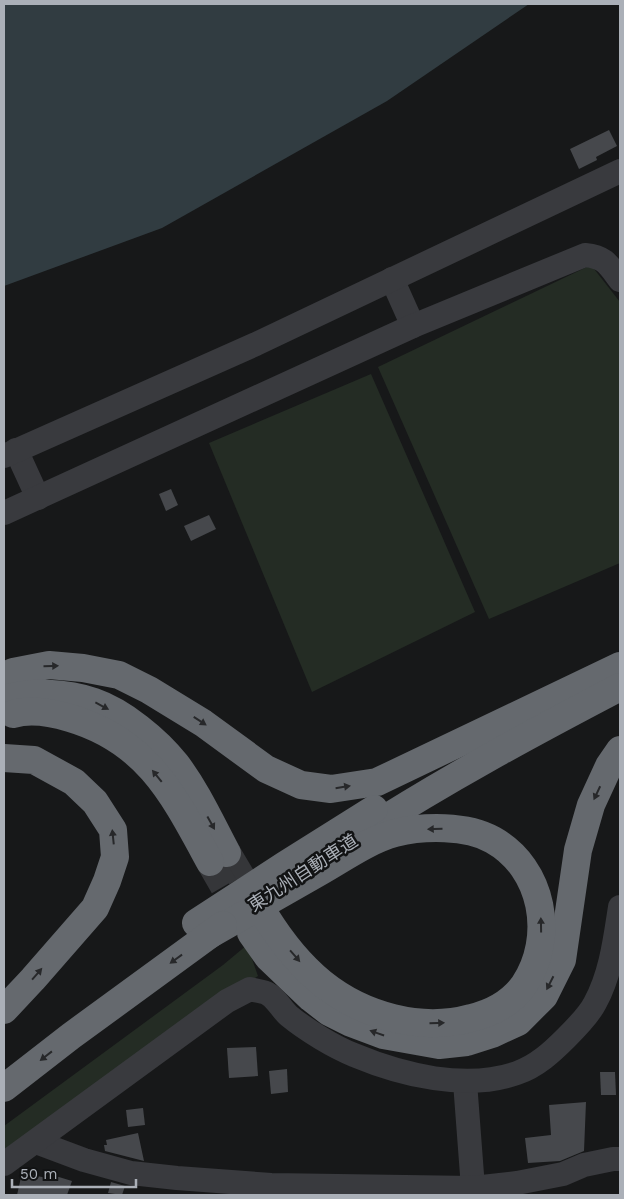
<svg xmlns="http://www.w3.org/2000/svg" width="624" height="1199" font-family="'Work Sans','Noto Sans JP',sans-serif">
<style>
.green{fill:#242c24}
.water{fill:#313c41}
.building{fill:#46484c}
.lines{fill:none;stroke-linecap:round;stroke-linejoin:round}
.highway-tunnel{stroke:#353639;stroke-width:28;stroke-dasharray:28 14;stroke-linecap:butt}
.minor{stroke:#393a3e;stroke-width:24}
.highway{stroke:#65696e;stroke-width:28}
.oneway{fill:#27282a}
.labels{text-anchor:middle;stroke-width:5;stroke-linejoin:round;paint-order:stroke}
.street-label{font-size:18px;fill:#abb0b8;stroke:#121314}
</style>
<rect width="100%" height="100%" fill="#171819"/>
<g class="green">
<path d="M 591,265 L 620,302 L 620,563 L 489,619 L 378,367 Z"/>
<path d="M 371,374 L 475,612 L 312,692 L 209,443 Z"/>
<path d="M 247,945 L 258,976 L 140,1055 L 4,1150 L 4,1126 L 223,965 Z"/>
</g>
<path class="water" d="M 4,4 L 529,4 L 387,101 L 162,228 L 4,286 Z"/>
<g class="building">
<path d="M 609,130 L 617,146 L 596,157 L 597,160 L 579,169 L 570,149 Z"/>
<path d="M 171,489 L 178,505 L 166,511 L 159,494 Z"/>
<path d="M 209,515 L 216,529 L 191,541 L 184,526 Z"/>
<path d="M 256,1047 L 258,1076 L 229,1078 L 227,1048 Z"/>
<path d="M 287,1069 L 288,1092 L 271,1094 L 269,1071 Z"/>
<path d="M 600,1072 L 615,1072 L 616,1095 L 601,1095 Z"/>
<path d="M 586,1102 L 584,1151 L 560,1161 L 528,1163 L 525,1138 L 551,1135 L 549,1105 Z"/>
<path d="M 143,1108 L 145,1125 L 128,1127 L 126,1110 Z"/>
<path d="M 138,1133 L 144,1161 L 105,1151 L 104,1145 L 107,1145 L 106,1140 Z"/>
<path d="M 22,1173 L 47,1178 L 49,1174 L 72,1181 L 67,1195 L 17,1195 Z"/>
<path d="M 111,1182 L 125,1186 L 122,1195 L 108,1193 Z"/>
</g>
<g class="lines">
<g class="highway-tunnel">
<path d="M 227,853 L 261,910"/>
<path d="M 210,862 L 244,921"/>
</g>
<g class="minor">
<path d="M 392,279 L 413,326"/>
<path d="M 16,450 L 38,498"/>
<path d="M 4,456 L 256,344 L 620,171"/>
<path d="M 4,513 L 413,326 L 585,255 C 605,257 608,264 620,280"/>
<path d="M 465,1082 L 473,1188"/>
<path d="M 36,1142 L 84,1160 L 131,1173 L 177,1178 L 271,1185 L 473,1188 L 517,1183 L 563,1174 L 584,1165 L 613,1159 L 620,1159"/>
<path d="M 4,1164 L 227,1001 L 250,989 C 255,991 263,991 268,994 C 276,998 282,1010 289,1016 C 306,1030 334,1047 354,1055 C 402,1075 466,1091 517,1073 C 537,1066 552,1052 566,1038 C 576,1028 589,1015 595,1003 C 611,974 615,939 620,907"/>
</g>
<g class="highway">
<path d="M 4,676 L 13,672 L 49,665 L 83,668 L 119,675 L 149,690 L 203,723 L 266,769 L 301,785 L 331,789 L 377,782 L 620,666"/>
<path d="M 4,699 C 31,691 66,692 94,702 C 123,712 157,740 176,764 C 196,790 211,823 227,853"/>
<path d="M 13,714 C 30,709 53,713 70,718 C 148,741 174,796 210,862"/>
<path d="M 4,758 L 34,760 L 74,782 L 95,802 L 113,830 L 115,857 L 107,881 L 95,908 L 33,979 L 4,1010"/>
<path d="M 361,834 C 445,780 532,733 620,687"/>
<path d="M 196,923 L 285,865 L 374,809"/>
<path d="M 251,933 L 268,957 L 311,998 L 329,1012 L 351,1023 L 383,1035 L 439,1045 L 467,1042 L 492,1034 L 518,1022 L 544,996 L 562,960 L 578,850 L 591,805 L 609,766 L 620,750"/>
<path d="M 207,936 C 245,914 283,893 321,871 C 344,858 369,840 395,833 C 423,826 467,825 493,840 C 543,868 556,937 524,985 C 511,1003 492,1013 471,1018 C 421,1032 363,1016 322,983 C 300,965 281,941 266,917"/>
<path d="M 4,1088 L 71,1036 L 223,925"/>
</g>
</g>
<defs><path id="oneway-solid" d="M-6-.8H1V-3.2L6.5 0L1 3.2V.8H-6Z" transform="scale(1.25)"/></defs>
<g class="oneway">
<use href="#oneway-solid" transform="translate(51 666) rotate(-2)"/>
<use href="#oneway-solid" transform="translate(102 706) rotate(28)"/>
<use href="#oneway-solid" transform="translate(200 721) rotate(33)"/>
<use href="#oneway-solid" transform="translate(157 776) rotate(-129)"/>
<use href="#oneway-solid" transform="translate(343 787) rotate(-9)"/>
<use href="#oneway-solid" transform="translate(597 793) rotate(115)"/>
<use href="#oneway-solid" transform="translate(211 823) rotate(61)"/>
<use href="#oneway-solid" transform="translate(435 829) rotate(178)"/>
<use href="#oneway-solid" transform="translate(113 837) rotate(-96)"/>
<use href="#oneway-solid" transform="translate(541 925) rotate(-91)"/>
<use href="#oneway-solid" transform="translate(295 956) rotate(49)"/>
<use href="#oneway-solid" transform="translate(176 959) rotate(144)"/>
<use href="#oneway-solid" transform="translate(37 974) rotate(-49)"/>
<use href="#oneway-solid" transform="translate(550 983) rotate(117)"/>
<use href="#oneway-solid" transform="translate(437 1023) rotate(-2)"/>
<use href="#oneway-solid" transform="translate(377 1033) rotate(-161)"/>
<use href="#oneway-solid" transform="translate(46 1056) rotate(142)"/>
</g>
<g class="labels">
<g class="street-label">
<text transform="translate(303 873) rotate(-33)" y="6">東九州自動車道</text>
</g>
</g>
<rect width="624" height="1199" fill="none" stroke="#abb0b8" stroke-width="10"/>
<path d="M12 1179v8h124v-8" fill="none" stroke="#abb0b8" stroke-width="2.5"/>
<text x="20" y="1179" font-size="15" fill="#abb0b8" stroke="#121314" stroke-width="4" paint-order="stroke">50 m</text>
</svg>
